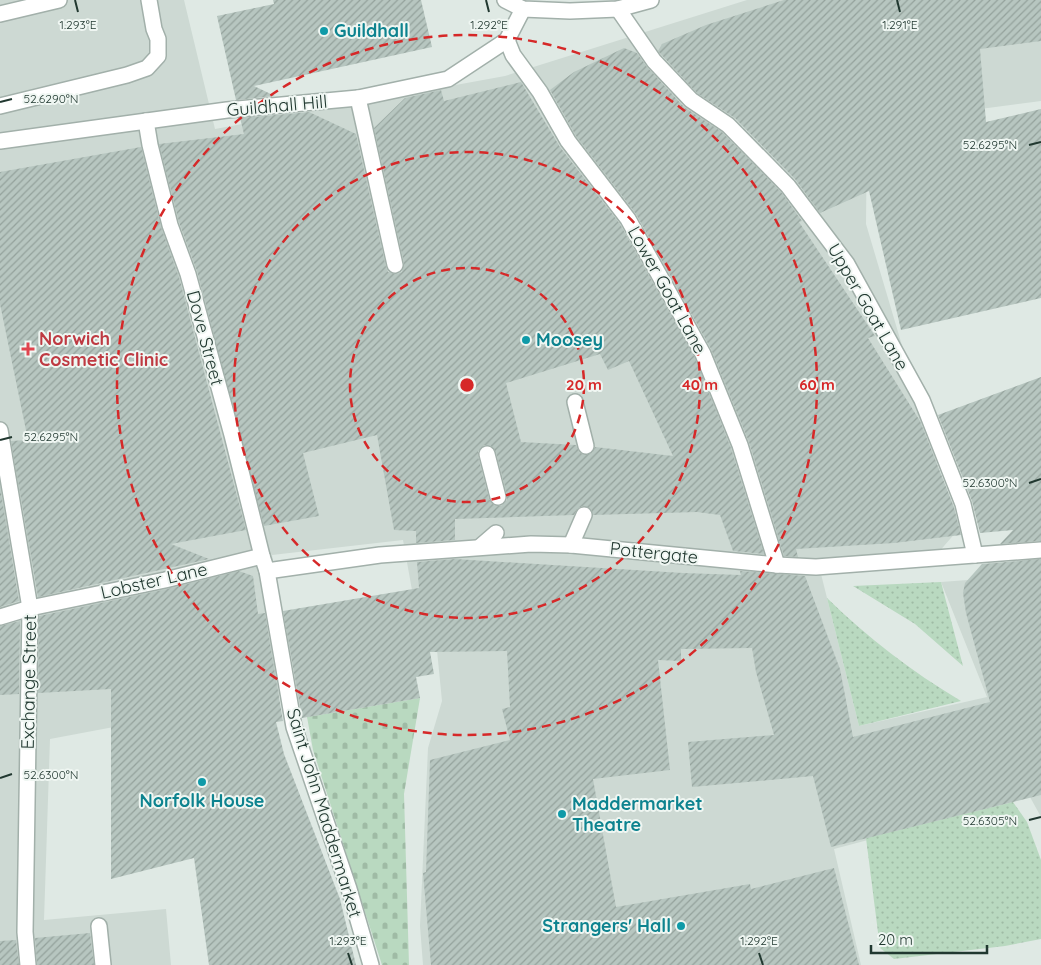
<svg xmlns="http://www.w3.org/2000/svg" width="1041" height="965" font-family="Quicksand,sans-serif">
<style>
.built{fill:#cdd9d3}
.grass{fill:url(#grass-dots)}
.cemetery{fill:url(#cemetery-stones)}
.building{fill:url(#building-hatch);fill-rule:evenodd}
.lines{fill:none;stroke-linecap:round;stroke-linejoin:round}
.service-casing{stroke:#a2b0aa;stroke-width:18}
.pedestrian-casing{stroke:#a2b0aa;stroke-width:18}
.minor-casing{stroke:#a2b0aa;stroke-width:18}
.tertiary-casing{stroke:#a2b0aa;stroke-width:18}
.service{stroke:#fff;stroke-width:15}
.pedestrian{stroke:#fff;stroke-width:15}
.minor{stroke:#fff;stroke-width:15}
.tertiary{stroke:#fff;stroke-width:15}
.ticks{fill:none;stroke:#213830;stroke-width:2}
.ring{fill:none;stroke:#d62828;stroke-width:2.5;stroke-dasharray:9 6}
.culture-dot{fill:#0f9aa8;stroke:#eff6f2;stroke-width:2}
.health-dot{fill:#e0444e;stroke:#eff6f2;stroke-width:2}
.labels{text-anchor:middle;stroke-width:4;stroke-linejoin:round;paint-order:stroke}
.culture-label{font-size:18px;font-weight:bold;fill:#0d838f;stroke:#eff6f2;text-anchor:start}
.street-label{font-size:18px;fill:#213830;stroke:#eff6f2}
.health-label{font-size:18px;font-weight:bold;fill:#be3a42;stroke:#eff6f2;text-anchor:start}
.ticks-label{font-size:12px;text-anchor:middle;fill:#213830;stroke:#eff6f2;stroke-width:4;stroke-linejoin:round;paint-order:stroke}
.centre{fill:#d62828;stroke:#eff6f2;stroke-width:2.5}
.ring-label{font-size:15px;text-anchor:middle;font-weight:bold;fill:#d62828;stroke:#eff6f2;stroke-width:4;stroke-linejoin:round;paint-order:stroke}
</style>
<defs>
<pattern id="grass-dots" width="8" height="8" patternUnits="userSpaceOnUse" patternTransform="scale(1.25)"><rect width="8" height="8" fill="#b9d9c0"/><path d="M2 2h.1M6 6h.1" fill="none" stroke="#9fbba5" stroke-width="1.8" stroke-linecap="round"/></pattern>
<pattern id="cemetery-stones" width="16" height="16" patternUnits="userSpaceOnUse" patternTransform="scale(1.25)"><rect width="16" height="16" fill="#b9d9c0"/><path d="M2 7V4a2 2 0 0 1 4 0v3zM10 15v-3a2 2 0 0 1 4 0v3z" fill="#9fbba5"/></pattern>
<pattern id="building-hatch" width="6" height="6" patternUnits="userSpaceOnUse" patternTransform="scale(1.25)"><rect width="6" height="6" fill="#b7c6c0"/><path d="M-1 1l2-2M0 6l6-6M5 7l2-2" fill="none" stroke="#94a29c"/></pattern>
</defs>
<rect width="100%" height="100%" fill="#dfe9e4"/>
<path class="built" d="M 0,0 L 184,0 L 215,129 L 505,76 L 747,0 L 1041,0 L 1041,101 L 867,124 L 866,224 L 957,531 L 931,561 L 821,574 L 859,726 L 987,697 L 941,582 L 1023,576 L 1024,557 L 1041,557 L 1041,817 L 1030,797 L 834,849 L 861,965 L 423,965 L 420,926 L 428,748 L 442,701 L 435,630 L 419,629 L 403,540 L 272,555 L 295,693 L 50,739 L 44,920 L 166,909 L 171,965 L 0,965 Z"/>
<g class="grass">
<path d="M 941,582 L 963,666 L 915,624 L 853,586 Z"/>
<path d="M 827,598 C 868,638 911,671 961,701 L 859,726 Z"/>
<path d="M 1013,802 L 1027,822 L 1041,860 L 1041,939 L 1005,946 L 894,959 L 880,948 L 866,838 Z"/>
</g>
<path class="cemetery" d="M 420,698 L 404,794 L 409,965 L 382,965 L 313,750 L 307,717 Z"/>
<g class="building">
<path d="M 273,0 L 421,0 L 432,47 L 254,86 L 275,96 L 236,100 L 217,16 L 274,4 Z"/>
<path d="M 784,0 L 1041,0 L 1041,41 L 980,49 L 986,122 L 1041,109 L 1041,298 L 901,330 L 869,191 L 820,213 L 795,179 L 735,118 L 697,93 L 658,51 L 662,44 L 706,25 Z"/>
<path d="M 624,48 L 637,53 L 647,67 L 684,107 L 722,132 L 781,192 L 802,221 L 799,222 L 875,336 L 868,338 L 920,421 L 954,507 L 961,535 L 894,543 L 796,549 L 798,557 L 784,556 L 749,442 L 711,349 L 636,214 L 576,136 L 550,90 L 574,72 Z"/>
<path d="M 521,82 L 560,147 L 620,224 L 695,358 L 731,448 L 764,554 L 733,551 L 720,515 L 697,512 L 593,515 L 591,509 L 583,506 L 578,508 L 574,515 L 455,519 L 455,540 L 416,543 L 416,531 L 394,530 L 377,435 L 303,453 L 319,516 L 264,526 L 197,271 L 179,222 L 159,144 L 244,134 L 240,118 L 309,112 L 356,134 L 386,267 L 388,272 L 397,274 L 402,272 L 404,263 L 374,128 L 405,98 L 441,90 L 444,101 ZM 600,354 L 608,370 L 629,361 L 673,456 L 595,447 L 592,453 L 584,455 L 579,452 L 576,445 L 521,442 L 506,383 ZM 484,445 L 490,445 L 496,452 L 507,495 L 507,500 L 501,506 L 495,506 L 489,499 L 478,456 L 478,451 Z"/>
<path d="M 141,147 L 161,227 L 179,277 L 246,530 L 171,544 L 209,559 L 38,597 L 11,441 L 28,440 L 0,304 L 0,172 Z"/>
<path d="M 1041,377 L 1041,541 L 1000,544 L 1013,530 L 980,533 L 972,501 L 938,415 Z"/>
<path d="M 0,486 L 19,601 L 0,607 Z"/>
<path d="M 455,559 L 683,573 L 741,575 L 740,571 L 805,576 L 840,669 L 853,737 L 990,702 L 966,613 L 963,593 L 965,583 L 982,564 L 1041,559 L 1041,795 L 831,847 L 813,776 L 692,787 L 688,742 L 774,735 L 756,672 L 752,648 L 681,649 L 681,661 L 658,660 L 670,770 L 593,779 L 616,907 L 750,884 L 751,889 L 834,868 L 859,965 L 431,965 L 423,873 L 426,872 L 430,760 L 510,740 L 502,709 L 510,707 L 507,651 L 430,652 L 434,674 L 416,677 L 420,698 L 302,718 L 283,611 L 419,588 L 417,562 Z"/>
<path d="M 239,571 L 253,576 L 258,614 L 265,613 L 283,721 L 276,722 L 284,754 L 340,899 L 356,965 L 209,965 L 194,858 L 111,879 L 111,689 L 38,693 L 39,616 L 167,589 Z"/>
<path d="M 20,621 L 19,694 L 0,695 L 0,626 Z"/>
<path d="M 90,933 L 94,965 L 37,965 L 35,938 Z"/>
<path d="M 16,940 L 19,965 L 0,965 L 0,941 Z"/>
</g>
<g class="lines">
<g class="service-casing">
<g id="service">
<path d="M 0,106 L 127,75 L 147,68 L 158,56 L 158,39 L 154,29 L 149,0"/>
<path d="M 575,402 L 586,446"/>
<path d="M 487,454 L 498,497"/>
<path d="M 571,545 L 584,515"/>
<path d="M 481,546 L 496,533"/>
<path d="M 99,926 L 103,965"/>
</g>
</g>
<g class="pedestrian-casing">
<g id="pedestrian">
<path d="M 618,9 L 654,61 L 691,100 L 728,125 L 788,186 L 847,264 L 922,400 L 963,504 L 975,555"/>
<path d="M 507,40 L 513,55 L 540,92 L 568,141 L 628,219 L 703,354 L 740,445 L 777,565"/>
<path d="M 358,98 L 395,265"/>
<path d="M 146,121 L 150,145 L 170,225 L 188,274 L 232,435 L 262,556"/>
<path d="M 0,141 L 227,110 L 358,98 L 448,79 L 507,40 L 523,9"/>
<path d="M 0,430 L 30,608 L 25,932 L 28,965"/>
<path d="M 267,571 L 380,555 L 531,544 L 571,545 L 777,565 L 816,567 L 1041,550"/>
<path d="M 0,617 L 30,608 L 165,580 L 262,556 L 267,571 L 294,727 L 349,889 L 371,965"/>
</g>
</g>
<g class="minor-casing">
<path id="minor" d="M 0,14 L 59,0"/>
</g>
<g class="tertiary-casing">
<path id="tertiary" d="M 505,0 L 523,9 L 570,11 L 618,9 L 651,0"/>
</g>
<use href="#service" class="service"/>
<use href="#pedestrian" class="pedestrian"/>
<use href="#minor" class="minor"/>
<use href="#tertiary" class="tertiary"/>
</g>
<path class="ticks" d="M 75,0 L 78,12M 486,0 L 489,12M 897,0 L 900,12M 0,102 L 12,99M 1029,145 L 1041,142M 0,440 L 12,437M 1029,483 L 1041,479M 0,778 L 12,774M 1029,820 L 1041,817M 348,953 L 352,965M 759,953 L 763,965"/>
<g class="ring">
<circle cx="467" cy="385" r="117"/>
<circle cx="467" cy="385" r="233"/>
<circle cx="467" cy="385" r="350"/>
</g>
<g class="culture-dot">
<circle cx="324" cy="31" r="5"/>
<circle cx="526" cy="340" r="5"/>
<circle cx="202" cy="782" r="5"/>
<circle cx="562" cy="814" r="5"/>
<circle cx="681" cy="926" r="5"/>
</g>
<path class="health-dot" d="M25.5 341.5h5v5h5v5h-5v5h-5v-5h-5v-5h5z"/>
<g class="labels">
<g class="culture-label">
<text x="334" y="37">Guildhall</text>
<text x="536" y="346">Moosey</text>
<text x="202" y="807" text-anchor="middle">Norfolk House</text>
<text x="572" y="810">Maddermarket<tspan x="572" dy="21">Theatre</tspan></text>
<text x="671" y="932" text-anchor="end">Strangers' Hall</text>
</g>
<g class="street-label">
<text transform="translate(277 106) rotate(-5)" y="6">Guildhall Hill</text>
<text transform="translate(667 290) rotate(61)" y="6">Lower Goat Lane</text>
<text transform="translate(868 307) rotate(60)" y="6">Upper Goat Lane</text>
<text transform="translate(205 338) rotate(75)" y="6">Dove Street</text>
<text transform="translate(654 553) rotate(6)" y="6">Pottergate</text>
<text transform="translate(154 581) rotate(-13)" y="6">Lobster Lane</text>
<text transform="translate(29 682) rotate(-89)" y="6">Exchange Street</text>
<text transform="translate(324 813) rotate(73)" y="6">Saint John Maddermarket</text>
</g>
<g class="health-label">
<text x="39" y="345">Norwich<tspan x="39" dy="21">Cosmetic Clinic</tspan></text>
</g>
</g>
<g class="ticks-label">
<text x="78" y="29">1.293°E</text>
<text x="489" y="29">1.292°E</text>
<text x="900" y="29">1.291°E</text>
<text x="51" y="103">52.6290°N</text>
<text x="990" y="149">52.6295°N</text>
<text x="51" y="441">52.6295°N</text>
<text x="990" y="487">52.6300°N</text>
<text x="51" y="779">52.6300°N</text>
<text x="990" y="825">52.6305°N</text>
<text x="348" y="945">1.293°E</text>
<text x="759" y="945">1.292°E</text>
</g>
<circle cx="467" cy="385" r="8" class="centre"/>
<g class="ring-label">
<text x="584" y="390">20 m</text>
<text x="700" y="390">40 m</text>
<text x="817" y="390">60 m</text>
</g>
<path d="M871 945v8h116v-8" fill="none" stroke="#213830" stroke-width="2.5"/>
<text x="878" y="945" font-size="15" fill="#213830" stroke="#eff6f2" stroke-width="4" paint-order="stroke">20 m</text>
</svg>
